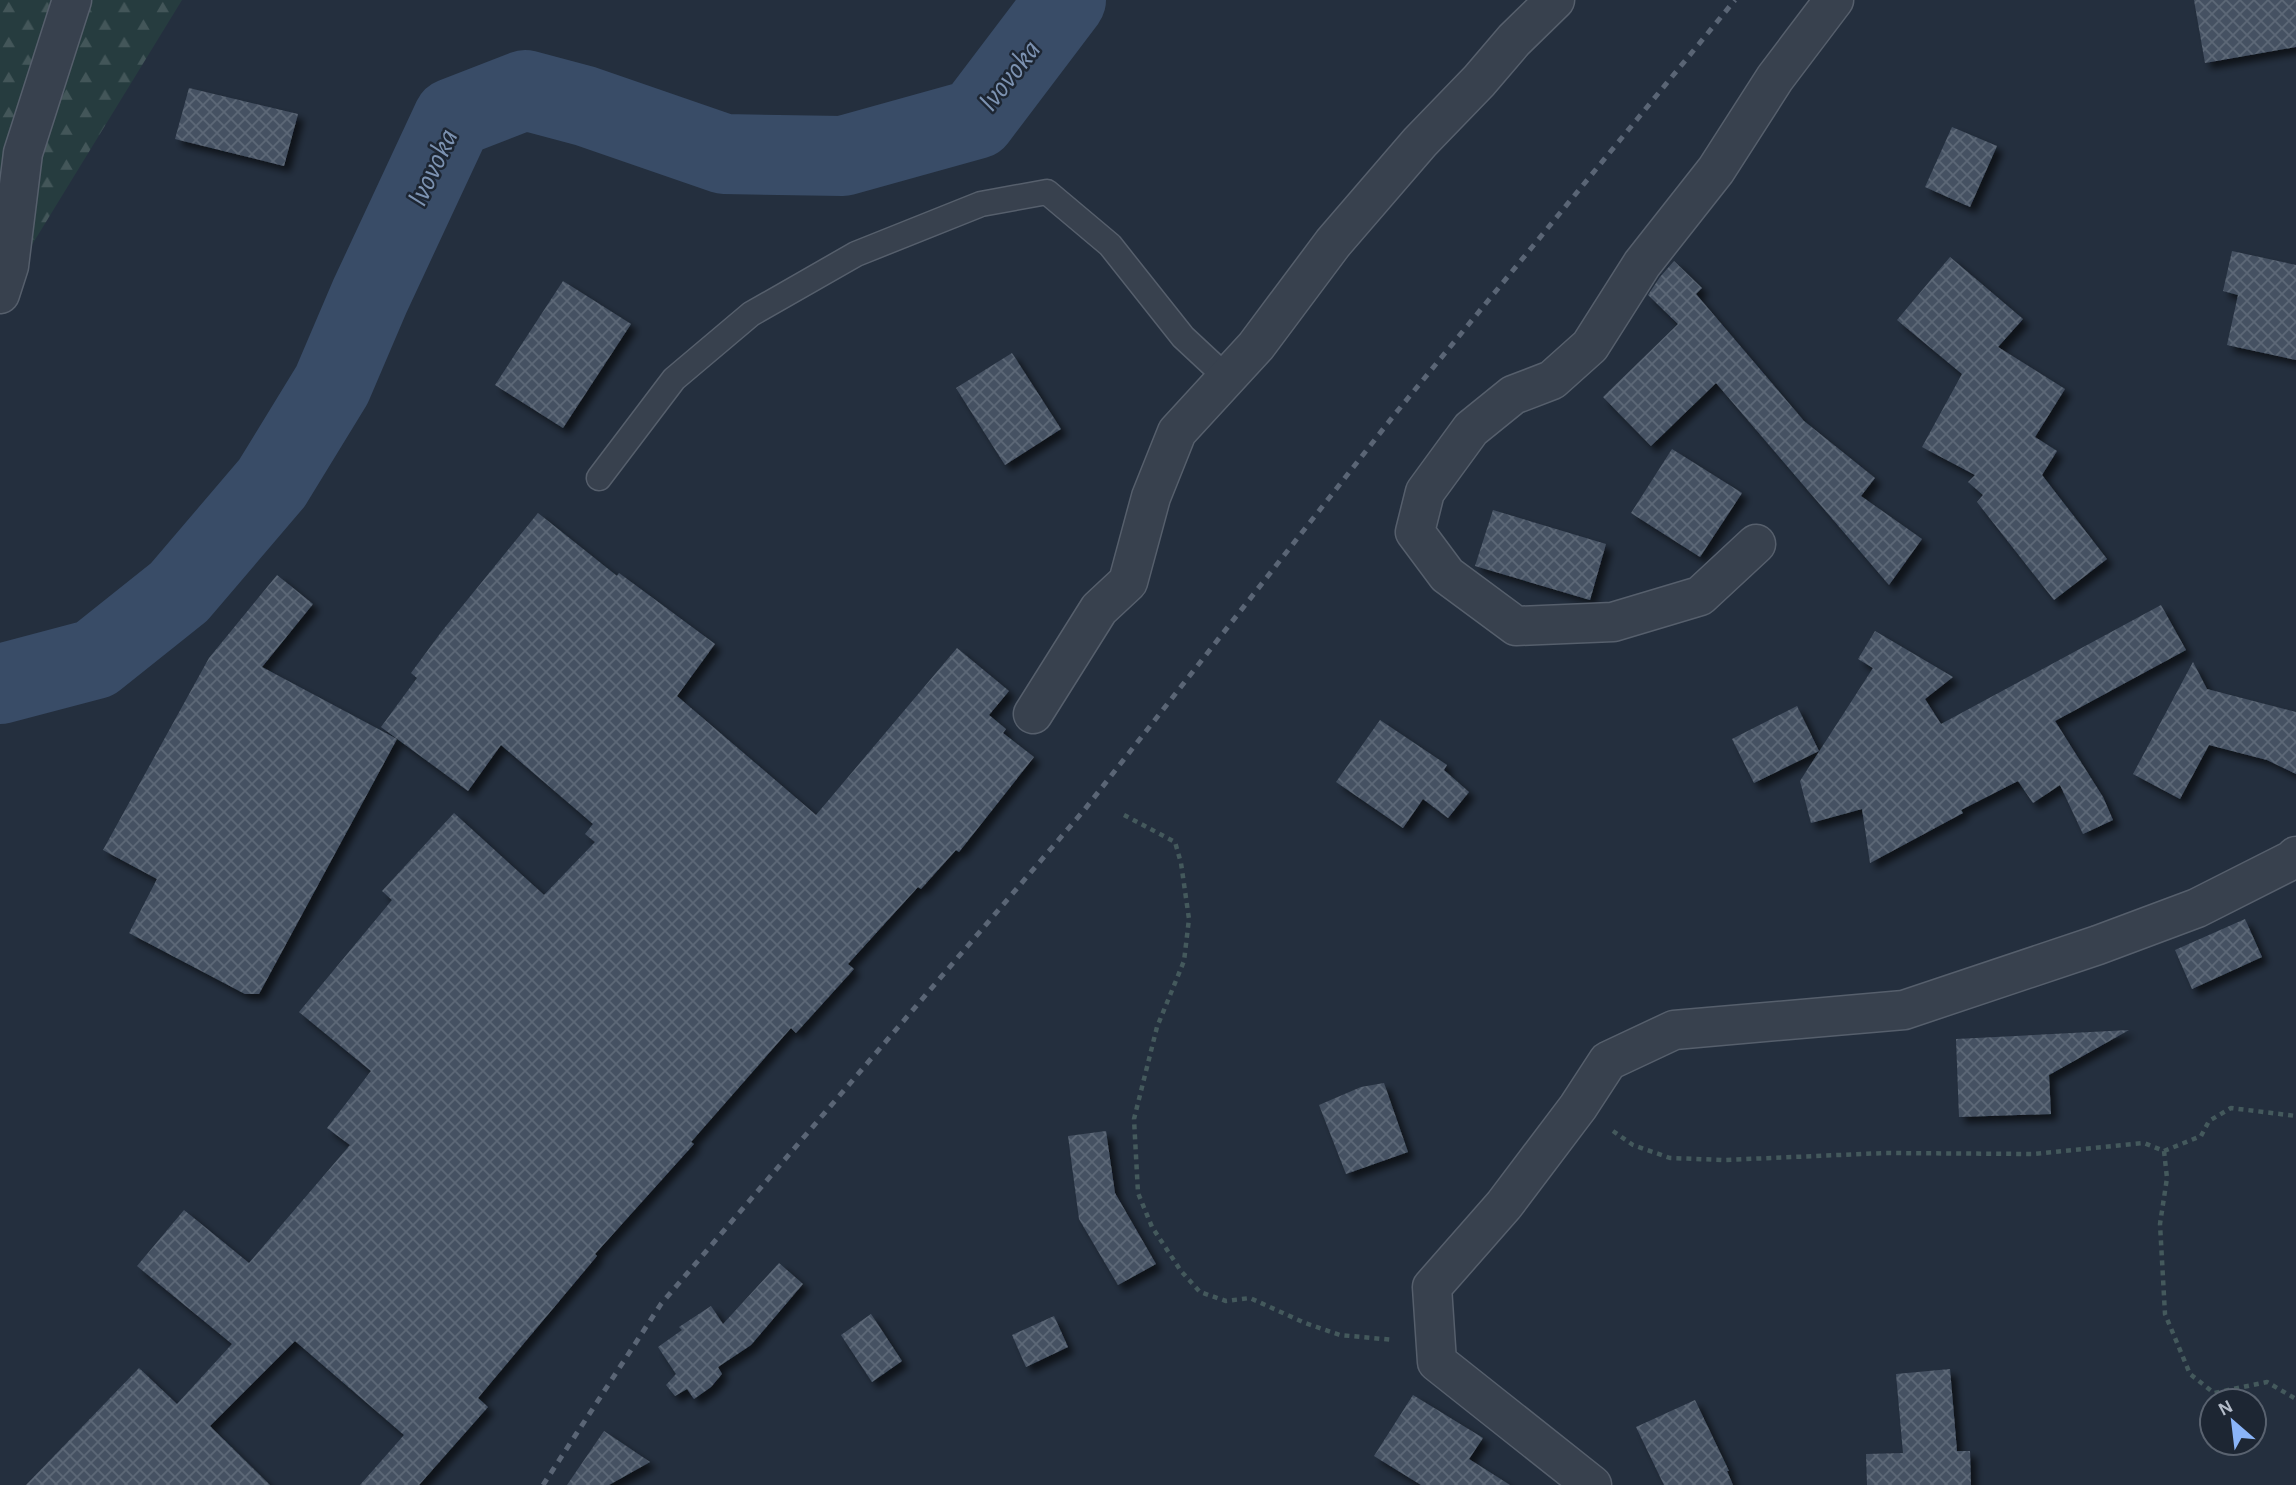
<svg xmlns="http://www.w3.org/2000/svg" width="2296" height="1485" font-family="'Alegreya Sans',sans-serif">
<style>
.forest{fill:url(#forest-firs)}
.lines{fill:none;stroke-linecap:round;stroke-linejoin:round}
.river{stroke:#394c67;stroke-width:80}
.building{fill:url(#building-cross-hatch);filter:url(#shadow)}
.service-casing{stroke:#565f6c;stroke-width:27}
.minor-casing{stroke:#565f6c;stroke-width:41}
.tertiary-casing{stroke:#565f6c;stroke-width:41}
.path{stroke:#44595c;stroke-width:4.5;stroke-dasharray:5 5;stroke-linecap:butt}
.service{stroke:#38414e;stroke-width:24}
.minor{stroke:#38414e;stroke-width:38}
.tertiary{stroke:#38414e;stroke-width:38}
.rail{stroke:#5a6575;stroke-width:5;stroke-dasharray:7 7;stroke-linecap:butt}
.labels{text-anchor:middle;stroke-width:5;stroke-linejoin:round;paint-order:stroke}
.water-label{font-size:30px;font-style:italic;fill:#7c92b1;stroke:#1d2633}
</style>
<defs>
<pattern id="forest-firs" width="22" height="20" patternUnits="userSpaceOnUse" patternTransform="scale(1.75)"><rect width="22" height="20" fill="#263c3f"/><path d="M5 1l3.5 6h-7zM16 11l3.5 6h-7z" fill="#435659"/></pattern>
<pattern id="building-cross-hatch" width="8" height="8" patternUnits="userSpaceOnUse" patternTransform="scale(1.75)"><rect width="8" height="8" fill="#455162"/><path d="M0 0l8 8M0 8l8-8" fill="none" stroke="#5d6877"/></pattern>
<filter id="shadow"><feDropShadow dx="6" dy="6" stdDeviation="3.5" flood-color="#0009"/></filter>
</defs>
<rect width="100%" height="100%" fill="#242f3e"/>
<path class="forest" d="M 0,0 L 182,0 L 0,297 Z"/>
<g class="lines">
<path class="river" d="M 0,684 L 95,659 L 179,592 L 272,483 L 332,385 L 370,296 L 453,118 L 525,90 L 585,106 L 724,154 L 843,156 L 976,119 L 1066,0"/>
</g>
<g class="building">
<path d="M 2194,0 L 2296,0 L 2296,47 L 2205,63 Z"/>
<path d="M 189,88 L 298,114 L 284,166 L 175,139 Z"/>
<path d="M 1952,127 L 1997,146 L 1970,207 L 1925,187 Z"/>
<path d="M 2232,251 L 2296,265 L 2296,360 L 2227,345 L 2238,295 L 2223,291 Z"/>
<path d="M 1950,257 L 2023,319 L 1998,347 L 2065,389 L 2035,437 L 2057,451 L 2042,475 L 2107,559 L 2054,600 L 1977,502 L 1983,495 L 1968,482 L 1975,475 L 1922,447 L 1962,374 L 1897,320 Z"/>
<path d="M 1674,261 L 1702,288 L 1696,294 L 1804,421 L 1875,478 L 1861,496 L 1922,539 L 1889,585 L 1716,383 L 1651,446 L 1603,397 L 1678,324 L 1648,295 L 1660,277 Z"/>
<path d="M 563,281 L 631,324 L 563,428 L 495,385 Z"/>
<path d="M 1012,353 L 1061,429 L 1005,465 L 956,388 Z"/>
<path d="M 1672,449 L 1742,493 L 1700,557 L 1631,513 Z"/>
<path d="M 1493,510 L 1606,544 L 1590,600 L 1475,566 Z"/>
<path d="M 538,513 L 617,576 L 619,573 L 715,644 L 677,696 L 816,815 L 957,648 L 1009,691 L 989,715 L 1006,729 L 1003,733 L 1034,757 L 959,852 L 956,850 L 921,889 L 918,887 L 848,964 L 854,969 L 796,1033 L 791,1028 L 691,1142 L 694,1144 L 595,1254 L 597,1256 L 478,1398 L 488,1407 L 419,1485 L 360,1485 L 404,1435 L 295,1341 L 210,1426 L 270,1485 L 26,1485 L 139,1368 L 177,1404 L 232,1344 L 137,1266 L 184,1210 L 249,1263 L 350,1145 L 327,1128 L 371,1071 L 299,1012 L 392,900 L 382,891 L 454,813 L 544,895 L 595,842 L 585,834 L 593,824 L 501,745 L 468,791 L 381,727 L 417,678 L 411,673 L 442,631 Z"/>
<path d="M 277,575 L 313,604 L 262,667 L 397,739 L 259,994 L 245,994 L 129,933 L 157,879 L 103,850 L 209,658 Z"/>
<path d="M 2161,605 L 2186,650 L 2055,721 L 2103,797 L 2113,820 L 2083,834 L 2060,785 L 2033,803 L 2018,781 L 1961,810 L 1963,813 L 1870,863 L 1862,809 L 1811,823 L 1800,781 L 1873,668 L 1858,659 L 1875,631 L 1953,677 L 1925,699 L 1941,724 Z"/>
<path d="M 2193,662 L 2207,689 L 2296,712 L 2296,774 L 2267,760 L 2209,745 L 2180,799 L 2133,774 Z"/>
<path d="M 1797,706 L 1819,751 L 1754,783 L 1732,739 Z"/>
<path d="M 1380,720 L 1447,765 L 1444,770 L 1469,792 L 1448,818 L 1423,799 L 1403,828 L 1336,782 Z"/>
<path d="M 2245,919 L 2262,957 L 2192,989 L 2175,950 Z"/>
<path d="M 2129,1030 L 2049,1075 L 2051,1114 L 1959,1117 L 1956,1039 Z"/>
<path d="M 1384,1083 L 1408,1152 L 1346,1174 L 1319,1105 L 1361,1087 Z"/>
<path d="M 1106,1131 L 1115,1193 L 1156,1264 L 1118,1285 L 1079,1219 L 1068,1136 Z"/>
<path d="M 779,1263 L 803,1284 L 751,1345 L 718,1367 L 722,1374 L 711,1387 L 694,1399 L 687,1389 L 675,1396 L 666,1385 L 676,1374 L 658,1347 L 682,1330 L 679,1327 L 711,1306 L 723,1324 Z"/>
<path d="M 871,1314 L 902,1361 L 872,1382 L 841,1335 Z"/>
<path d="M 1054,1316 L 1068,1347 L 1026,1367 L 1012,1335 Z"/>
<path d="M 1950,1369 L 1957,1451 L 1970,1451 L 1971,1485 L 1867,1485 L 1866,1454 L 1903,1453 L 1896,1374 Z"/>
<path d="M 1413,1395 L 1483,1438 L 1469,1459 L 1510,1485 L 1421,1485 L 1374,1456 Z"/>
<path d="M 1695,1400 L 1729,1471 L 1727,1471 L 1733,1485 L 1664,1485 L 1636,1427 Z"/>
<path d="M 604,1431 L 650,1462 L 609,1485 L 567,1485 Z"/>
</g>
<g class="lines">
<g class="service-casing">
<path id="service" d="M 599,478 L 674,379 L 751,314 L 856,254 L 981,204 L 1047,192 L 1110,245 L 1183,337 L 1227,378"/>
</g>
<g class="minor-casing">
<g id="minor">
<path d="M 1756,544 L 1700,596 L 1613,622 L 1516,626 L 1447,575 L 1415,532 L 1425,492 L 1471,429 L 1513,395 L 1552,380 L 1590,346 L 1642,264 L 1716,170 L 1775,78 L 1834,0"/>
<path d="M 1033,714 L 1099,609 L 1128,582 L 1151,497 L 1177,432 L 1256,346 L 1333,243 L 1420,142 L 1479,81 L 1514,40 L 1555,0"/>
<path d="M 1592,1485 L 1437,1362 L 1432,1287 L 1504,1205 L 1578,1107 L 1608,1061 L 1674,1030 L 1904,1010 L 2098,945 L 2197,908 L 2292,860 L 2296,856"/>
</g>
</g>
<g class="tertiary-casing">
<path id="tertiary" d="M 0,294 L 9,266 L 23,153 L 72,0"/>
</g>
<g class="path">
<path d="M 1124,815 L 1175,842 L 1181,863 L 1189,919 L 1184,961 L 1157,1027 L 1134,1119 L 1138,1193 L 1152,1227 L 1181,1271 L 1200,1292 L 1226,1301 L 1250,1298 L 1305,1323 L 1340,1335 L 1394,1340"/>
<path d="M 1613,1131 L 1633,1145 L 1670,1158 L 1724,1160 L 1885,1153 L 2033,1154 L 2144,1143 L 2164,1151 L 2167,1178 L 2160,1224 L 2165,1314 L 2190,1374 L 2214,1393 L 2267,1382 L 2296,1399"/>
<path d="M 2164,1151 L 2201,1136 L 2209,1121 L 2231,1108 L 2296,1116"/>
</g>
<use href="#service" class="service"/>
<use href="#minor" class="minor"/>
<use href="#tertiary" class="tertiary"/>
<path class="rail" d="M 543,1485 L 661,1304 L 1085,809 L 1395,414 L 1735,0"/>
</g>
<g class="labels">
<g class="water-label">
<text transform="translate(1009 75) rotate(-52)" y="10">Ivovoka</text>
<text transform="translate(432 167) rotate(-65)" y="10">Ivovoka</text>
</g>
</g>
<g transform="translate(2233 1422) rotate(332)"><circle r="33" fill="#1d2633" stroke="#59626f" stroke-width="2"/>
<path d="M0-5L12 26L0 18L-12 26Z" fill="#8ab4f8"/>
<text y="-10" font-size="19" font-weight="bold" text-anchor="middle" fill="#b4bcc9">N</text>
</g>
</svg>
